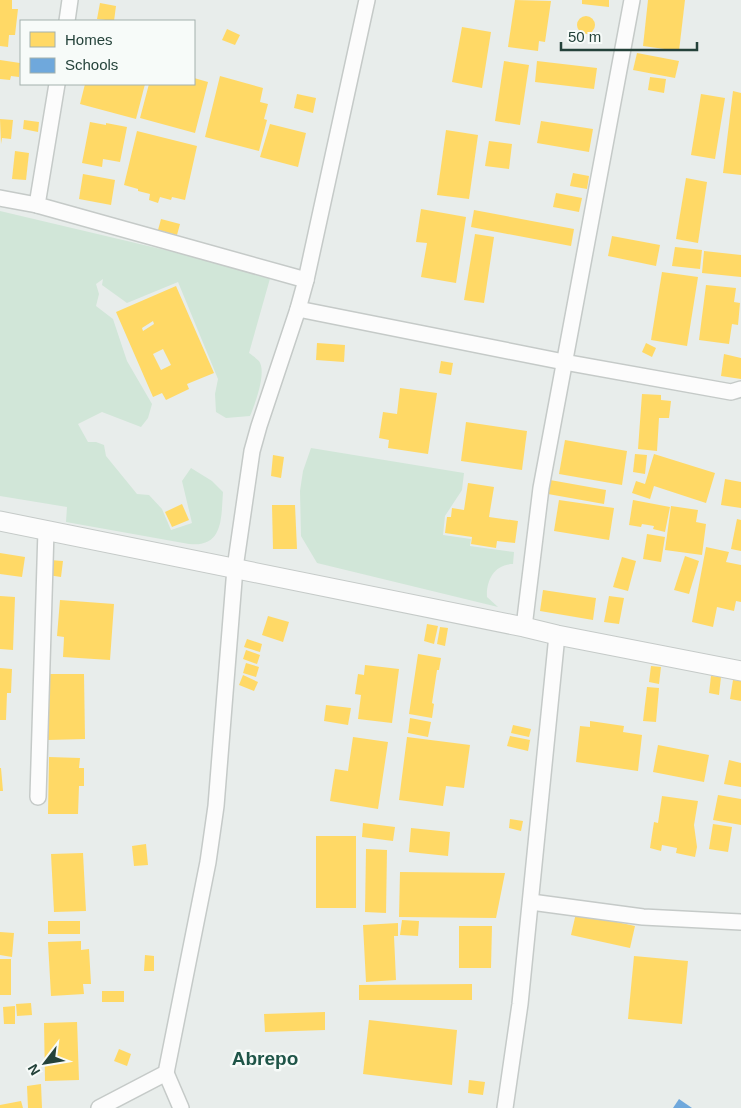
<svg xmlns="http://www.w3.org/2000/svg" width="741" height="1108" font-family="Helvetica,sans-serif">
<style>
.green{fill:#d1e6d8}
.homes{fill:#ffd966;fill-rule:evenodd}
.schools{fill:#6fa8dc}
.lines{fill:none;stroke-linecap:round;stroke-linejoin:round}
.minor-casing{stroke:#c5cac8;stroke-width:18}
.tertiary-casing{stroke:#c5cac8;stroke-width:21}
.minor{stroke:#fcfcfc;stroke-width:15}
.tertiary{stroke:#fcfcfc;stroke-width:19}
.labels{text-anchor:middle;stroke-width:5;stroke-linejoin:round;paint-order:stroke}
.district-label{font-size:19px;font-weight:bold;fill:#1f5548;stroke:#f7fbf9}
</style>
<rect width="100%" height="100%" fill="#e8edeb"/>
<g class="green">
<path d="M 0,211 L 271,275 L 249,353 C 252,355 256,358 259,361 C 267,372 255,404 250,416 L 226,418 L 216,412 L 215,394 L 218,379 L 178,282 L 127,303 L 102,285 L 103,279 L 96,284 L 99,294 L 96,306 L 113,319 L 127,361 L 152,404 L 148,418 L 141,427 L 102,412 L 78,424 L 88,442 L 96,442 L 104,445 L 106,456 L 137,494 L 149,495 L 162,509 L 171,530 L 192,523 L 182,481 L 191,468 L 212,481 L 223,492 C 221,517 224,548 189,544 L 66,522 L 67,507 L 0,496 Z"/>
<path d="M 311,448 L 464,473 L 462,490 L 445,516 L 443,535 L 471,539 L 470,546 L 514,552 L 513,564 C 494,564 486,581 487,597 L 498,607 L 317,563 L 301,536 L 300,491 L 303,471 Z"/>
</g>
<g class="homes">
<path d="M 0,0 L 12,0 L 12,9 L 18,9 L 15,35 L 9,35 L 8,47 L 0,46 Z"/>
<path d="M 515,0 L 551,1 L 545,42 L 539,41 L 538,51 L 508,47 Z"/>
<path d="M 582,0 L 609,0 L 609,7 L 582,4 Z"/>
<path d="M 648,0 L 685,0 L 679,51 L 643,46 Z"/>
<path d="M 100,3 L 116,6 L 114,21 L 97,19 Z"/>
<circle cx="586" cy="25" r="9"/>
<path d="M 462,27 L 491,32 L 482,88 L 452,82 Z"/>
<path d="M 227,29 L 240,35 L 235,45 L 222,40 Z"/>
<path d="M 637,53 L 679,61 L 675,78 L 633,70 Z"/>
<path d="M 0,60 L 20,63 L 19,77 L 11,76 L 10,80 L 0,79 Z"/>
<path d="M 504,61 L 529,65 L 520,125 L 495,121 Z"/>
<path d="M 537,61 L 597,68 L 594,89 L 535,82 Z"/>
<path d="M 220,76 L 263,88 L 260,102 L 268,104 L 264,119 L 267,120 L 259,151 L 205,137 Z"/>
<path d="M 650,77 L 666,79 L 664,93 L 648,90 Z"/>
<path d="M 194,78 L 208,82 L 195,133 L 140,118 L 149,84 L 194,84 Z"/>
<path d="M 85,84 L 145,84 L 136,119 L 80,104 Z"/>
<path d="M 733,91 L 741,93 L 741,175 L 723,173 Z"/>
<path d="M 297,94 L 316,98 L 313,113 L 294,108 Z"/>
<path d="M 701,94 L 725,98 L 715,159 L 691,155 Z"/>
<path d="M 0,119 L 13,120 L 11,139 L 2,138 L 1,144 Z"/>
<path d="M 24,120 L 39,122 L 38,132 L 23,129 Z"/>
<path d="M 541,121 L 593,129 L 589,152 L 537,143 Z"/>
<path d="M 90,122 L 106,125 L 106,123 L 127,127 L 120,162 L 103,159 L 102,167 L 82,163 Z"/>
<path d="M 270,124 L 306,133 L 298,167 L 260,157 Z"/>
<path d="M 446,130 L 478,135 L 469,199 L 437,195 Z"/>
<path d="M 137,131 L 197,146 L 185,200 L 172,197 L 171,200 L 160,197 L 158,203 L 149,200 L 150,194 L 138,191 L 138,189 L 124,185 Z"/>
<path d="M 489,141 L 512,144 L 509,169 L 485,166 Z"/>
<path d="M 15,151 L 29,153 L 26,180 L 12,179 Z"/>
<path d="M 573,173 L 589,176 L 587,189 L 570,186 Z"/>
<path d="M 83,174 L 115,180 L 111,205 L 79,199 Z"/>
<path d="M 686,178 L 707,182 L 698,243 L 676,239 Z"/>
<path d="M 556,193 L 582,198 L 579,212 L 553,207 Z"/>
<path d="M 421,209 L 466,217 L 456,283 L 421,277 L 427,243 L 416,242 Z"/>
<path d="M 474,210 L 574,229 L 571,246 L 471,227 Z"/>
<path d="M 161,219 L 180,224 L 177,235 L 158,230 Z"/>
<path d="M 475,234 L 494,237 L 484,303 L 464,300 Z"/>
<path d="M 612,236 L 660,245 L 656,266 L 608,256 Z"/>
<path d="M 675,247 L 702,250 L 700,269 L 672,266 Z"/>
<path d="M 704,251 L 741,255 L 741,277 L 702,273 Z"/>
<path d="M 662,272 L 698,277 L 687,346 L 651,340 Z"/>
<path d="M 706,285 L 736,288 L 734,302 L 740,303 L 738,325 L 732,324 L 729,344 L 699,340 Z"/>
<path d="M 176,286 L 214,373 L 187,384 L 189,389 L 166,400 L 162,393 L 153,397 L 116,312 ZM 153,321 L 154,324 L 143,331 L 142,328 ZM 163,349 L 171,365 L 161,370 L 153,354 Z"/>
<path d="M 317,343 L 345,345 L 344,362 L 316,360 Z"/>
<path d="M 646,343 L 656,348 L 652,357 L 642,352 Z"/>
<path d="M 724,354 L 741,358 L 741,379 L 721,376 Z"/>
<path d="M 441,361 L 453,363 L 451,375 L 439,373 Z"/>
<path d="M 400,388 L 437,393 L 428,454 L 388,448 L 389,440 L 379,438 L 383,412 L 397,414 Z"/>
<path d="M 642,394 L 661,395 L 661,400 L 671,401 L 669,418 L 659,418 L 657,451 L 638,449 Z"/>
<path d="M 466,422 L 527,431 L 522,470 L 461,461 Z"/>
<path d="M 565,440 L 627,451 L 622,485 L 559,474 Z"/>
<path d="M 635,454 L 647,455 L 645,474 L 633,472 Z"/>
<path d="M 654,454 L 715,473 L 706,503 L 654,486 L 650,499 L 632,493 L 636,481 L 645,484 Z"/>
<path d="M 273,455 L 284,457 L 281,478 L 271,476 Z"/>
<path d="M 725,479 L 741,482 L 741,508 L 721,505 Z"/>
<path d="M 550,480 L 606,490 L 604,504 L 548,494 Z"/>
<path d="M 468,483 L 494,487 L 489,517 L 518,521 L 515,543 L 497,541 L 496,548 L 471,544 L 472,537 L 445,533 L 447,517 L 451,517 L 452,508 L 464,510 Z"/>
<path d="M 559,500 L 614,508 L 609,540 L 554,531 Z"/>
<path d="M 633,500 L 670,507 L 665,532 L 653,529 L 654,526 L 642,524 L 641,527 L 629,525 Z"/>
<path d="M 182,504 L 189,520 L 172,527 L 165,512 Z"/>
<path d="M 272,505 L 295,505 L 297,549 L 273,549 Z"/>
<path d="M 671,506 L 698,510 L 696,522 L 706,524 L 702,555 L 665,550 Z"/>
<path d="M 737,519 L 741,520 L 741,551 L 731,549 Z"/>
<path d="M 647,534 L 665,537 L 661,562 L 643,559 Z"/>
<path d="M 706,547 L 729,552 L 726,562 L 741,565 L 741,602 L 736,601 L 734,611 L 717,607 L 713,627 L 692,622 Z"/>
<path d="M 0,553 L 25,557 L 22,577 L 0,574 Z"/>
<path d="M 685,556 L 699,561 L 689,594 L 674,590 Z"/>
<path d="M 622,557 L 636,561 L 628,591 L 613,587 Z"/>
<path d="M 50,560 L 63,561 L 61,577 L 48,575 Z"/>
<path d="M 543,590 L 596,598 L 593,620 L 540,611 Z"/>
<path d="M 0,596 L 15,597 L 13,650 L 0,649 Z"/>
<path d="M 609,596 L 624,598 L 619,624 L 604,622 Z"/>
<path d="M 60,600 L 114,604 L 110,660 L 63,657 L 64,637 L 57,636 Z"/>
<path d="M 268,616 L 289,622 L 283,642 L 262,635 Z"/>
<path d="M 427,624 L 438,626 L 434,644 L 424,641 Z"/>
<path d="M 440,627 L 448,628 L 445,646 L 437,644 Z"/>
<path d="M 247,639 L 262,644 L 260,652 L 244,647 Z"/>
<path d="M 246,650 L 260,655 L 257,664 L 243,659 Z"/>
<path d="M 418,654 L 441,658 L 439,670 L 437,670 L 432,703 L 434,704 L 432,718 L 409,714 Z"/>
<path d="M 246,663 L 259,667 L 256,677 L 243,673 Z"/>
<path d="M 365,665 L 399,669 L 392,723 L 358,719 L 361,695 L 355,694 L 358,674 L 364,675 Z"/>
<path d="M 651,666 L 661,667 L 659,684 L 649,682 Z"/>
<path d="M 0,668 L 12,669 L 11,693 L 7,693 L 6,720 L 0,720 Z"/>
<path d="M 46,674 L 84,674 L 85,739 L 48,740 Z"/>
<path d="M 243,675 L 258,682 L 254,691 L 239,685 Z"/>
<path d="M 711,676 L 721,677 L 719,695 L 709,693 Z"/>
<path d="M 733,680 L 741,681 L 741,701 L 730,699 Z"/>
<path d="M 647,687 L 659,688 L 656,722 L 643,721 Z"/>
<path d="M 326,705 L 351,708 L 348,725 L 324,721 Z"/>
<path d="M 410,718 L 431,722 L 428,737 L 408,733 Z"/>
<path d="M 590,721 L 624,726 L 623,732 L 642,735 L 638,771 L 576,762 L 580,726 L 590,727 Z"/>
<path d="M 513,725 L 531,729 L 529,737 L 511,733 Z"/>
<path d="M 510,736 L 530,740 L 528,751 L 507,746 Z"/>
<path d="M 353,737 L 388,742 L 378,809 L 330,801 L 335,769 L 348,771 Z"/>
<path d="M 407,737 L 470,745 L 464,788 L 446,786 L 443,806 L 399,800 Z"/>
<path d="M 658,745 L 709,755 L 704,782 L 653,772 Z"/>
<path d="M 49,757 L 80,758 L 79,768 L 84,768 L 84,786 L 79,786 L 78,814 L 48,814 Z"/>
<path d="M 729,760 L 741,763 L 741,787 L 724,784 Z"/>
<path d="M 0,768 L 1,768 L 3,791 L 0,791 Z"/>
<path d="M 718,795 L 741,799 L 741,825 L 713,820 Z"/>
<path d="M 662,796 L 698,801 L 694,825 L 697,847 L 695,857 L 676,853 L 677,848 L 662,845 L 661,851 L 650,848 L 654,822 L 658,823 Z"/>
<path d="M 510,819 L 523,821 L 521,831 L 509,828 Z"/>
<path d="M 363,823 L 395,827 L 393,841 L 362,837 Z"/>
<path d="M 713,824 L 732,827 L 728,852 L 709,849 Z"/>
<path d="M 411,828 L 450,832 L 448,856 L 409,852 Z"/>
<rect x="316" y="836" width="40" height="72"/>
<path d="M 146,844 L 148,865 L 134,866 L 132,846 Z"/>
<path d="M 366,849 L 387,850 L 386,913 L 365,912 Z"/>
<path d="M 83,853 L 86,911 L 54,912 L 51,854 Z"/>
<path d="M 400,872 L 505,873 L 496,918 L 399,917 Z"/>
<path d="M 576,913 L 635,926 L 630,948 L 571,935 Z"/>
<path d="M 402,920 L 419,921 L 418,936 L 400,935 Z"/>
<rect x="48" y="921" width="32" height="13"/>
<path d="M 398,923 L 398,936 L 394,936 L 396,980 L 366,982 L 363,925 Z"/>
<path d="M 459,926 L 492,926 L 491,968 L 459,968 Z"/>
<path d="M 0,932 L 14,933 L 12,957 L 0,955 Z"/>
<path d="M 81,941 L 81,950 L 89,949 L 91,984 L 83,984 L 84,994 L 51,996 L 48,942 Z"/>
<path d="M 145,955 L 154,956 L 154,971 L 144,971 Z"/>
<path d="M 634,956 L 688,961 L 682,1024 L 628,1019 Z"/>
<rect x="0" y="959" width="11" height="36"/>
<path d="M 472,984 L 472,1000 L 359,1000 L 359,985 Z"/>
<rect x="102" y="991" width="22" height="11"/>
<path d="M 31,1003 L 32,1015 L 17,1016 L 16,1004 Z"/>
<path d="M 15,1006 L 15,1024 L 4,1024 L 3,1007 Z"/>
<path d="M 325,1012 L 325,1030 L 265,1032 L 264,1014 Z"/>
<path d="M 369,1020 L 457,1030 L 452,1085 L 363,1074 Z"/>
<path d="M 77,1022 L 79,1080 L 45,1081 L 44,1023 Z"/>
<path d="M 119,1049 L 131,1054 L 127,1066 L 114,1061 Z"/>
<path d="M 469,1080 L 485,1082 L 483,1095 L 468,1093 Z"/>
<path d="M 41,1084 L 42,1108 L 28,1108 L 27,1086 Z"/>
<path d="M 21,1101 L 23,1108 L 0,1108 L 0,1105 Z"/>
</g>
<path class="schools" d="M 679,1099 L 692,1108 L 673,1108 Z"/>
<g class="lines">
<g class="minor-casing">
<g id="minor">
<path d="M 67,21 L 70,0"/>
<path d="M 57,84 L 37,205 L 306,280"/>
<path d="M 0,198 L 37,205"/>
<path d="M 298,309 L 564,362 L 731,392 L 741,389"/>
<path d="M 524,627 L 541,488 L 632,0"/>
<path d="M 38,797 L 46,530"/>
<path d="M 531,902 L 643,917 L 741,922"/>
<path d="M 166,1073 L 181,1108"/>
<path d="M 99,1108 L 166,1073 L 208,862 L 216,806 L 235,568 L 252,451 L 259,426 L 298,309 L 306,280 L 367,0"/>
<path d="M 505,1108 L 520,1004 L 557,635"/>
</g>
</g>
<g class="tertiary-casing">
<path id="tertiary" d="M 0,521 L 524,627 L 557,635 L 741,671"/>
</g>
<use href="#minor" class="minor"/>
<use href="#tertiary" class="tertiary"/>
</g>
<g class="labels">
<g class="district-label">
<text x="265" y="1065">Abrepo</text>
</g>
</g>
<rect x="20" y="20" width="175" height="65" fill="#f7fbf9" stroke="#a3b1ad"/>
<rect x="30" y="32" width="25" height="15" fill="#ffd966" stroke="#a3b1ad"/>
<text x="65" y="45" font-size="15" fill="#24423a">Homes</text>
<rect x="30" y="58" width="25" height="15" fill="#6fa8dc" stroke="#a3b1ad"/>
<text x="65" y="70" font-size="15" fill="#24423a">Schools</text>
<g transform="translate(45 1063) rotate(239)" stroke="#f7fbf9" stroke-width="4" paint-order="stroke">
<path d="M0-4L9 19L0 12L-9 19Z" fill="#24423a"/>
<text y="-8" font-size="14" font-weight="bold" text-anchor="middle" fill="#24423a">N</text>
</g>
<path d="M561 42v8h136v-8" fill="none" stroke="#24423a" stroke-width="2.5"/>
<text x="568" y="42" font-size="15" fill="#24423a" stroke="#f7fbf9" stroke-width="4" paint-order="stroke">50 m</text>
</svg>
